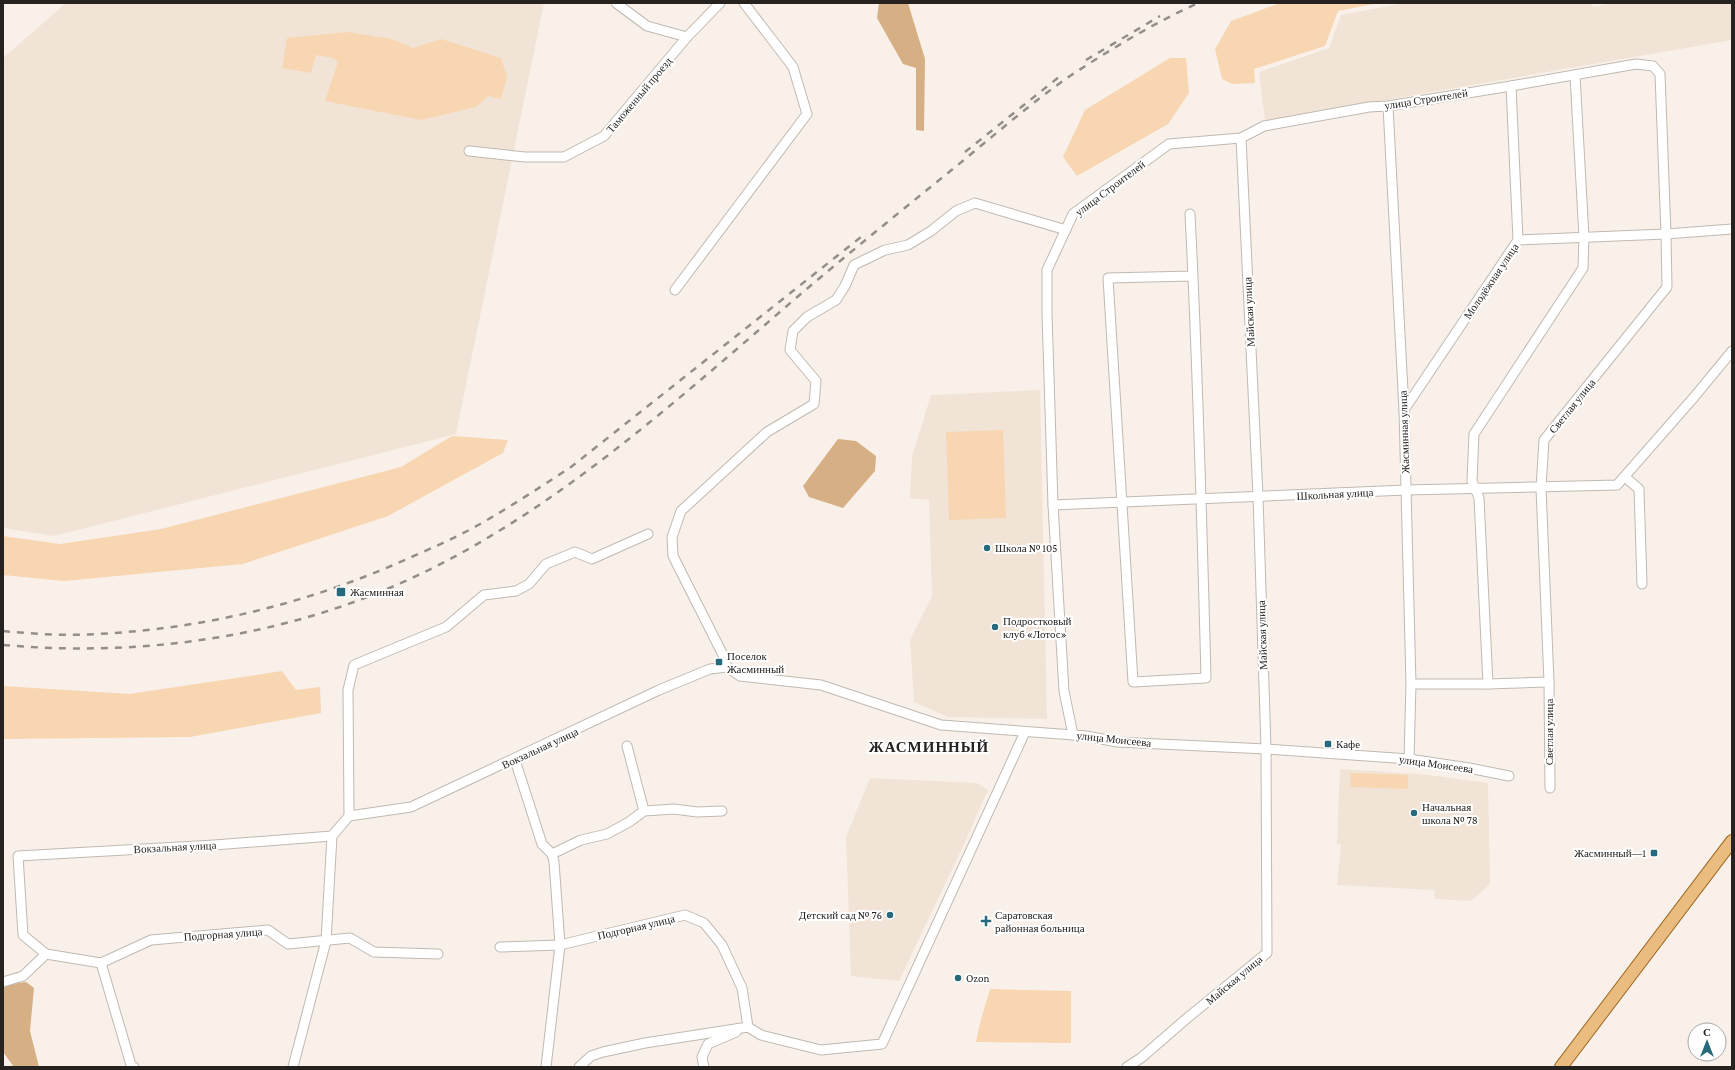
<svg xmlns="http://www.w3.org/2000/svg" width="1735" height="1070" font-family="'Crimson Pro',serif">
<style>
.built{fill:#f1e4d6}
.green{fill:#f8d6b2}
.water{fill:#d6af84}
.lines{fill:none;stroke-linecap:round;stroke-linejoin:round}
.minor-casing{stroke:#c0b9b1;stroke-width:11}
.major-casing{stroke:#9c6a26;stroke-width:14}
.minor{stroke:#fff;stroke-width:9}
.major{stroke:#eabc7f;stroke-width:12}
.rail{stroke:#938e88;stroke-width:2.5;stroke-dasharray:7 7;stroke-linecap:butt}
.poi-dot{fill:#276a7c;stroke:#fff;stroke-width:1.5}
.labels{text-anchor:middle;stroke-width:4;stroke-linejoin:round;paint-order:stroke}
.street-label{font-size:11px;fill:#25221f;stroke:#fff}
.poi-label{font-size:11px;fill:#25221f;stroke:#fff;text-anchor:start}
.district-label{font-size:15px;font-weight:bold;letter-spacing:1px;fill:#25221f;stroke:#fff}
</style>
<rect width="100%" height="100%" fill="#f9f1e9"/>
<g class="built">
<path d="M 66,3 L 544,3 L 456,434 L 54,536 L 3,528 L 3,58 Z"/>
<path d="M 1405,3 L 1591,3 L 1593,7 L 1613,3 L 1732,3 L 1732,40 L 1265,121 L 1259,72 L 1329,48 L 1341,15 Z"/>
<path d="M 1040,390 L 1047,719 L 948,717 L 914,702 L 910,640 L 932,596 L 929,500 L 910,498 L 912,456 L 931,395 Z"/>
<path d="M 1340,769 L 1420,774 L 1488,783 L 1490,884 L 1471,901 L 1435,899 L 1434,890 L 1337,885 L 1341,844 L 1337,844 Z"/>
<path d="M 870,778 L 977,783 L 988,790 L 965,842 L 899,981 L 851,976 L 846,837 Z"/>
</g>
<g class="green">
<path d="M 1280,3 L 1379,3 L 1338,11 L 1325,46 L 1254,69 L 1255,83 L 1232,84 L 1222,79 L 1215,49 L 1231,21 Z"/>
<path d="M 347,32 L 392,39 L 413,48 L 441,39 L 501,58 L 507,77 L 501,99 L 488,96 L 476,107 L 421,120 L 325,101 L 338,62 L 333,58 L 316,55 L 311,73 L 282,68 L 287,38 Z"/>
<path d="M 1170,58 L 1186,58 L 1189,93 L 1168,124 L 1077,176 L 1063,157 L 1085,110 Z"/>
<path d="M 1003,430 L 1006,518 L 949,520 L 946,432 Z"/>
<path d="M 452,436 L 508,440 L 503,453 L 388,516 L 243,564 L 64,581 L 3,575 L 3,536 L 60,544 L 161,529 L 401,467 Z"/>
<path d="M 282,671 L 296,690 L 320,687 L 321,713 L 190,737 L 3,739 L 3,686 L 129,694 Z"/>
<path d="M 1351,773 L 1408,775 L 1408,789 L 1350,787 Z"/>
<path d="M 990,989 L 1071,991 L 1071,1043 L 976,1042 C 979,1024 985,1006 990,989 Z"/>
</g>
<g class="water">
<path d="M 879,3 L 908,3 L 925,59 L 924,131 L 916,130 L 916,68 L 903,64 L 877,18 Z"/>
<path d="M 838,439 L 856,441 L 876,456 L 875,471 L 843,508 L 809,497 L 803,486 Z"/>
<path d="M 26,982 L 34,988 L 30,1031 L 39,1067 L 14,1067 L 3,1052 L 3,985 Z"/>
</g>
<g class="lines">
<g class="minor-casing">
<g id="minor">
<path d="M 616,3 L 647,26 L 687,37"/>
<path d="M 1388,106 L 1404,410 L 1411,684 L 1409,759"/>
<path d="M 469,151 L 525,157 L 564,157 L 604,136 L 687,37 L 720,3"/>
<path d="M 1190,214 C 1198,368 1202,523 1206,678 L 1133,682 L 1108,278 L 1193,276"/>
<path d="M 1518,240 L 1666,234 L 1732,229"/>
<path d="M 675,290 L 807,114 L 793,67 L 744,3"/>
<path d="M 1404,410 L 1518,240 L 1511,86"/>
<path d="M 1625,477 L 1639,489 L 1642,584"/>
<path d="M 1053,505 L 1406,490 L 1617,485 L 1695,396 L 1732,351"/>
<path d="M 727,667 L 740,676 L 821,685 L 941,725 L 1087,736 L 1117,742 L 1266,749 L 1409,759 L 1469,768 L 1509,776"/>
<path d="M 727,667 L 723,655 L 673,556 L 672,537 L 681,511 L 767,432 L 814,404 L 816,381 L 790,350 L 793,331 L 807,317 L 836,300 L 845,286 L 854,265 L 885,250 L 908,245 L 931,231 L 956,211 L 975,203 L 1066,230"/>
<path d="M 1411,684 L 1488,684 L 1549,682"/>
<path d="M 1488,684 L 1479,498 L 1472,481 L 1474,434 L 1583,268 L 1584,237 L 1575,75"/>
<path d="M 1073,735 L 1064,691 L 1053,505 L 1047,313 L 1047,270 L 1073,214 L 1169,144 L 1241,138 L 1264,126 L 1369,107 L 1388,106 L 1511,86 L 1636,64 L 1653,66 L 1660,74 L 1666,234 L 1667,287 L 1544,440 L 1541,488 L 1549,682 L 1550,788"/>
<path d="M 627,746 L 644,811"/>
<path d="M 515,760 L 542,844 L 552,854 L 554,862 L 560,945 L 546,1067"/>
<path d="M 349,816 L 411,807 L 659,690 L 710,669 L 727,667"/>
<path d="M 552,854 L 581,840 L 607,834 L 629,822 L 644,811 L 674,809 L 697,812 L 722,811"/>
<path d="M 500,947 L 560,945 L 685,915 L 704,923 L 722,945 L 742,988 L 748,1027"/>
<path d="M 101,963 L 46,954 L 23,935 L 18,856 L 214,845 L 332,836"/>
<path d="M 101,963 L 151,940 L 268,930 L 288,944 L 350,938 L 374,952 L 438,954"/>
<path d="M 101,963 L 131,1065 L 134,1067"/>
<path d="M 3,982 L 23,976 L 46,954"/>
<path d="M 293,1067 L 326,941 L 332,836 L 349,816 L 348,690 L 354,665 L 446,627 L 484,595 L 516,591 L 529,584 L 546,564 L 575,552 L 592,559 L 648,534"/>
<path d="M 579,1067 L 591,1056 L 603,1052 L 645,1043 L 748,1027 L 761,1035 L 821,1050 L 882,1044 L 1025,732"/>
<path d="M 704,1067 L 702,1057 L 708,1044 L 736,1032"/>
<path d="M 1127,1067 L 1141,1058 L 1186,1019 L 1267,953 L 1266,749 L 1258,496 L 1241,138"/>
</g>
</g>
<g class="major-casing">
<path id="major" d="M 1561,1067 L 1732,841"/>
</g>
<use href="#minor" class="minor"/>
<use href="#major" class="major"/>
<g class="rail">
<path d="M 1086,60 L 1160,16"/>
<path d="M 965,152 L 1059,77"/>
<path d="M 3,631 C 34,634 66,636 97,634 C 199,629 297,606 391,566 C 418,554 447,542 473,528 C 507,509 539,488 571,467 L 866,233"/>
<path d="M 3,645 C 129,656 257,641 375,594 C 523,535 646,427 766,324 C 822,275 880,228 938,181 C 982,146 1024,108 1070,76 C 1111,49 1154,23 1198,3"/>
</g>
</g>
<g class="poi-dot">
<circle cx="987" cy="548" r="4"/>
<rect x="336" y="587" width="10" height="10" rx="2"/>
<circle cx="995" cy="627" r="4"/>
<rect x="715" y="658" width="8" height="8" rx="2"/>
<rect x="1324" y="740" width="8" height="8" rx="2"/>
<circle cx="1414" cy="813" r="4"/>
<rect x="1650" y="849" width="8" height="8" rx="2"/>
<circle cx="890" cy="915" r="4"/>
<path d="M984 915h4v4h4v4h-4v4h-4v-4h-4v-4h4z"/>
<circle cx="958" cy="978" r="4"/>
</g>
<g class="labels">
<g class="street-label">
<text transform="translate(639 95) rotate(-50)" y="4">Таможенный проезд</text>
<text transform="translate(1426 99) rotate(-9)" y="4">улица Строителей</text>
<text transform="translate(1110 188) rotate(-37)" y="4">улица Строителей</text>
<text transform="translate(1491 281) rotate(-56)" y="4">Молодёжная улица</text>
<text transform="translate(1249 312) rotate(-93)" y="4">Майская улица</text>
<text transform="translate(1572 406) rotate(-51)" y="4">Светлая улица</text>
<text transform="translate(1404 432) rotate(-92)" y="4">Жасминная улица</text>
<text transform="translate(1335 494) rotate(-3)" y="4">Школьная улица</text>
<text transform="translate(1262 635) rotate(-92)" y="4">Майская улица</text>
<text transform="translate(1549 732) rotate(-90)" y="4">Светлая улица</text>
<text transform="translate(1114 739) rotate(6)" y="4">улица Моисеева</text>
<text transform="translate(540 748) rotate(-25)" y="4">Вокзальная улица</text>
<text transform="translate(1436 764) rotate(8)" y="4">улица Моисеева</text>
<text transform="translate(175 847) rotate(-3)" y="4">Вокзальная улица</text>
<text transform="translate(636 927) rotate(-13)" y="4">Подгорная улица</text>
<text transform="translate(223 934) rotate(-4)" y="4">Подгорная улица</text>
<text transform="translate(1234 980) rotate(-40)" y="4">Майская улица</text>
</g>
<g class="poi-label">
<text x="995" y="552">Школа № 105</text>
<text x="350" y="596">Жасминная</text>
<text x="1003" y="625">Подростковый<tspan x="1003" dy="13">клуб «Лотос»</tspan></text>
<text x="727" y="660">Поселок<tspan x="727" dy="13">Жасминный</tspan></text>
<text x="1336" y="748">Кафе</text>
<text x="1422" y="811">Начальная<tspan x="1422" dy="13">школа № 78</tspan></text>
<text x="1646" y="857" text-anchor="end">Жасминный—1</text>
<text x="882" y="919" text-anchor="end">Детский сад № 76</text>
<text x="995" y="919">Саратовская<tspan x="995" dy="13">районная больница</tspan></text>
<text x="966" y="982">Ozon</text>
</g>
<g class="district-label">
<text x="929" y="752">ЖАСМИННЫЙ</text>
</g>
</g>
<rect width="1735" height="1070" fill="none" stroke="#25221f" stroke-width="8"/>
<g transform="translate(1707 1042)"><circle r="19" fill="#ffffff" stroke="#a8a7a5"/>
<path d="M0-3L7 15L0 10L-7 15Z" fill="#276a7c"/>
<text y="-6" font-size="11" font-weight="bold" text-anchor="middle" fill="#25221f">С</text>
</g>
</svg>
